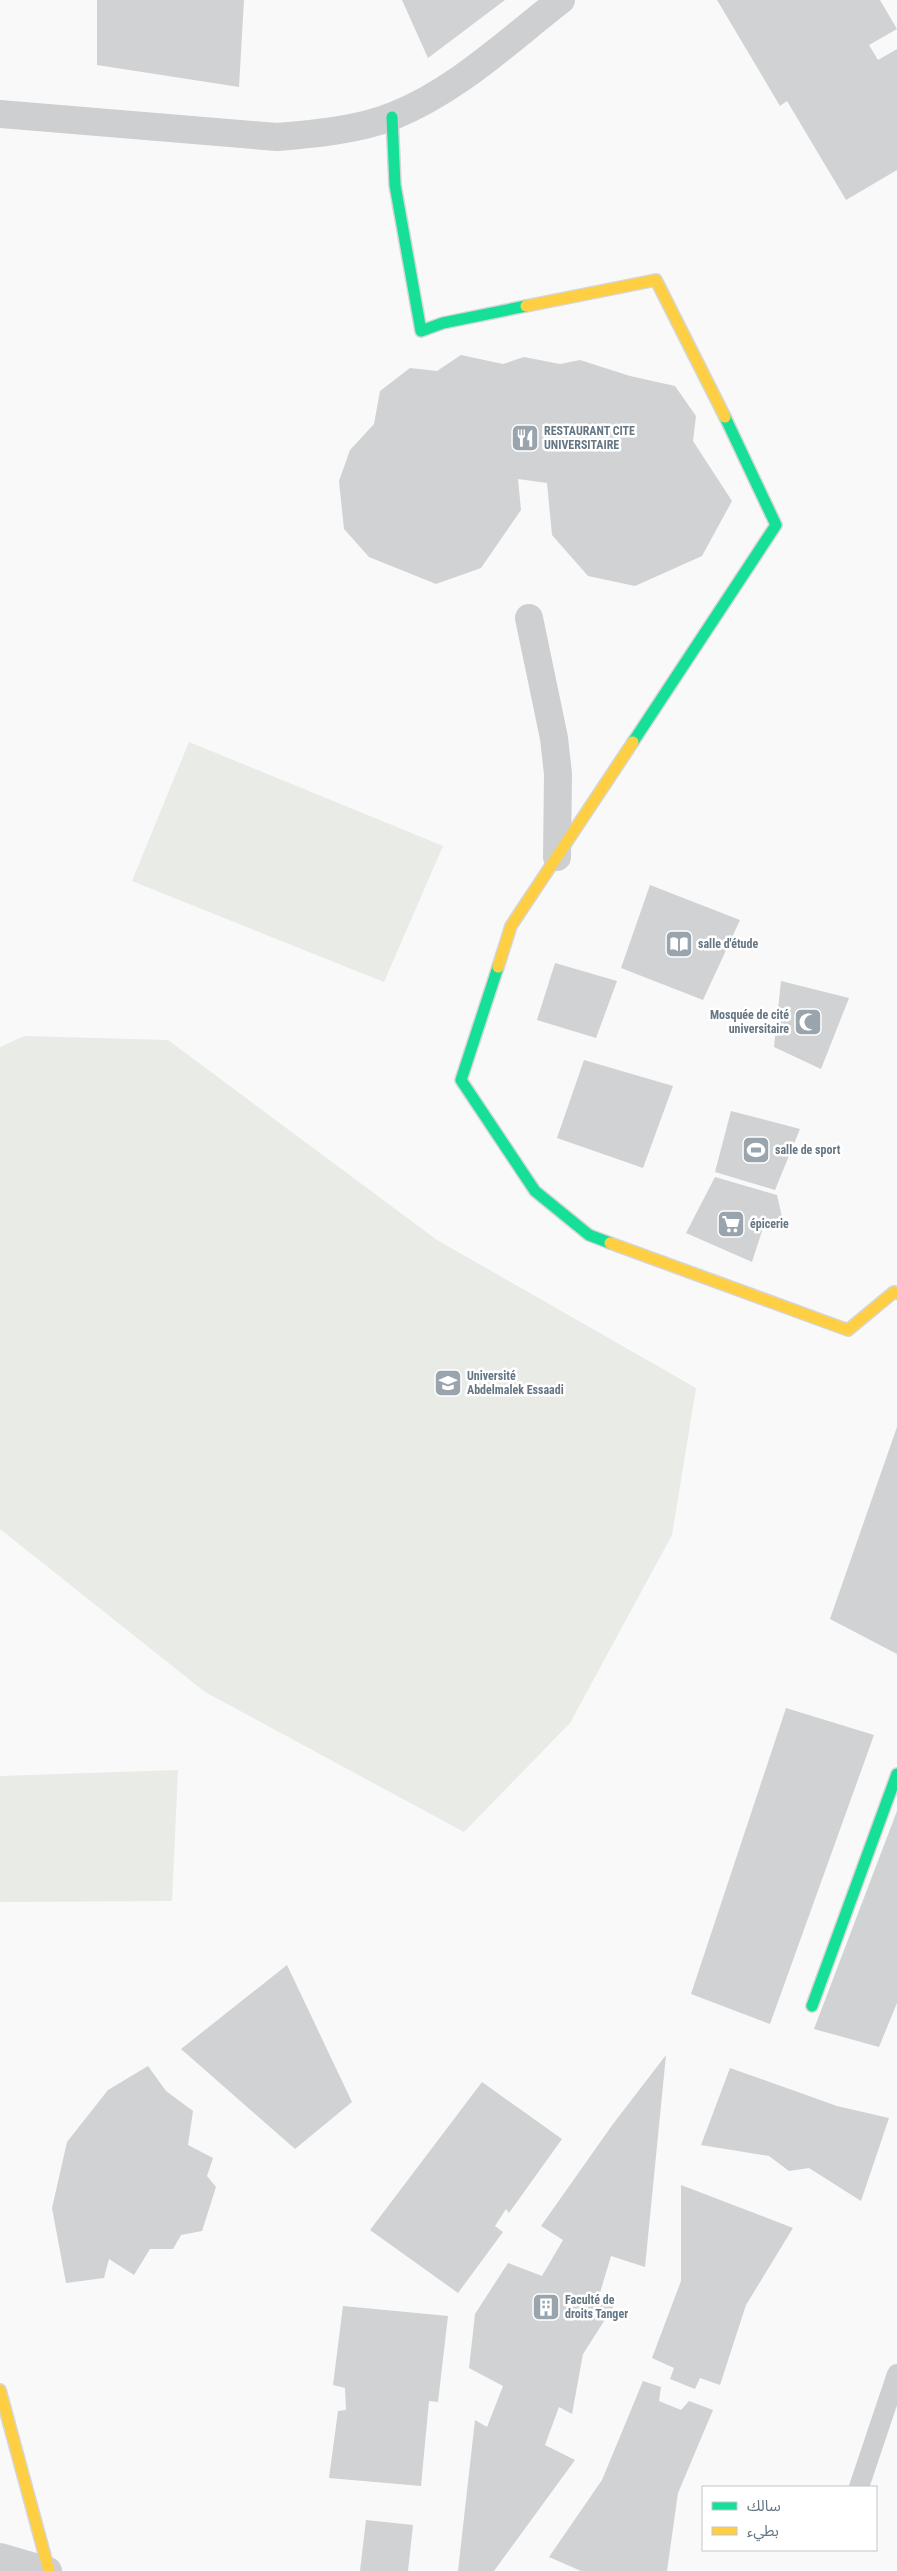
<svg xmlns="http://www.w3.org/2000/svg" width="897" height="2571" font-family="'Roboto Condensed','Noto Sans Arabic',sans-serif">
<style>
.green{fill:#e8ebe6}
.building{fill:#d0d2d3}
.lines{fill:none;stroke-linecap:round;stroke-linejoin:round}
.fast-casing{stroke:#d5d6d7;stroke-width:14}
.slow-casing{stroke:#d5d6d7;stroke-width:14}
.lane{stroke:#cecfd0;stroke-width:20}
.street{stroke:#cecfd0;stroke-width:28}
.fast{stroke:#16e098;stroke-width:11}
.slow{stroke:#ffcf43;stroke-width:11}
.labels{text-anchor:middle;stroke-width:5;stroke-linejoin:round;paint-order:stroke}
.poi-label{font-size:12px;font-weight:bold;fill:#657683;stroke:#fff;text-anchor:start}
</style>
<rect width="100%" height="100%" fill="#f9f9f9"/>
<g class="green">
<path d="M 189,742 L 443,846 L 384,982 L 132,881 Z"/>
<path d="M 24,1036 L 168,1040 L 437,1240 L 696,1388 L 672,1535 L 570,1723 L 464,1832 L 205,1692 L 0,1529 L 0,1047 Z"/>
<path d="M 178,1770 L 172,1901 L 0,1902 L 0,1776 Z"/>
</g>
<g class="building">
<path d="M 97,0 L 244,0 L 239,87 L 97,65 Z"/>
<path d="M 402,0 L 505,0 L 428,58 Z"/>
<path d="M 717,0 L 880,0 L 897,29 L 869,45 L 878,60 L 897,49 L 897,170 L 846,200 L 787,101 L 780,106 Z"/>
<path d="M 461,355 L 503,364 L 524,357 L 560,364 L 580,360 L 630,376 L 675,386 L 696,416 L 693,441 L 732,501 L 702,556 L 635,586 L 588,576 L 552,535 L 547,483 L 518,479 L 521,510 L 481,568 L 436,584 L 369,557 L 344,529 L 339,481 L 350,450 L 374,424 L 380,391 L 410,368 L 437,371 Z"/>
<path d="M 650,885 L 740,920 L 703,1000 L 621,968 Z"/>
<path d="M 555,963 L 617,981 L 596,1038 L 537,1020 Z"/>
<path d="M 781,981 L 849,998 L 821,1069 L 774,1047 Z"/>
<path d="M 584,1060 L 673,1086 L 643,1168 L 557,1138 Z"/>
<path d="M 731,1111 L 800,1129 L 775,1190 L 715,1172 Z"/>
<path d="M 715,1177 L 777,1195 L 782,1217 L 762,1231 L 752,1262 L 686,1233 Z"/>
<path d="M 897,1427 L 897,1654 L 830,1619 Z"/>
<path d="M 786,1708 L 874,1735 L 770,2024 L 691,1994 Z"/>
<path d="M 897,1811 L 897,2003 L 879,2047 L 814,2029 Z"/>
<path d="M 287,1965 L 352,2102 L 295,2149 L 181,2049 Z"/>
<path d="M 666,2055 L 645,2267 L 611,2256 L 599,2296 L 617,2301 L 583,2354 L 572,2414 L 559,2407 L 545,2445 L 575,2460 L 494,2571 L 458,2571 L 475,2420 L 487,2427 L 503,2386 L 469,2368 L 475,2314 L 508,2263 L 542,2276 L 563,2240 L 541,2226 L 613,2124 Z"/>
<path d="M 148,2066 L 166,2091 L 193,2111 L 188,2145 L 213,2158 L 207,2176 L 216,2187 L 202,2231 L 181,2235 L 173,2249 L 150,2249 L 134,2275 L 109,2259 L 104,2278 L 66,2283 L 52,2208 L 67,2142 L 108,2090 Z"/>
<path d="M 730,2068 L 837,2106 L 889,2118 L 861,2201 L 809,2168 L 789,2171 L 769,2156 L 701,2145 Z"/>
<path d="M 482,2082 L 562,2139 L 509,2213 L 506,2209 L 495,2226 L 503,2232 L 458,2293 L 370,2230 Z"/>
<path d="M 681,2185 L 793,2228 L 746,2305 L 720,2385 L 700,2378 L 695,2389 L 670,2379 L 674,2368 L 652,2358 L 681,2281 Z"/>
<path d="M 343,2306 L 448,2316 L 438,2402 L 429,2401 L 421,2486 L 329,2478 L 338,2411 L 346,2410 L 345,2388 L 333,2385 Z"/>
<path d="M 643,2381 L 661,2387 L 659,2401 L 681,2410 L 689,2401 L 713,2410 L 678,2493 L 667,2571 L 581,2571 L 549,2557 L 602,2480 Z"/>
<path d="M 366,2520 L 413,2525 L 408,2571 L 360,2571 Z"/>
</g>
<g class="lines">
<g class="fast-casing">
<g id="fast">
<path d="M 392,117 L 395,185 L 421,331 L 443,323 L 526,306"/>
<path d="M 633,742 L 776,525 L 725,417"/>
<path d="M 498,967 L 461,1080 L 535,1191 L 589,1235 L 610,1243"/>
<path d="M 812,2006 L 897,1774"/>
</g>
</g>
<g class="slow-casing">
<g id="slow">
<path d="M 526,306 L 656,280 L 725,417"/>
<path d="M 498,967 L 511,926 L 633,742"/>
<path d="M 610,1243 L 848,1330 L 894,1292 L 897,1293"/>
<path d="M 0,2390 L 49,2571"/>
</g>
</g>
<path class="lane" d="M 859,2487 L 897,2374"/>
<g class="street">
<path d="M 0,114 L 277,137 C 313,134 359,130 393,116 C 456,91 508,41 561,0"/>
<path d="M 529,618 L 554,738 L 558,774 L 557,857"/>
<path d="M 0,2557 L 48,2571"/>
</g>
<use href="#fast" class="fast"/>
<use href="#slow" class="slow"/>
</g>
<defs>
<g id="restaurant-square" transform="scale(1.4375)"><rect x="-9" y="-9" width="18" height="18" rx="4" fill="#99a4ac" stroke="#fff"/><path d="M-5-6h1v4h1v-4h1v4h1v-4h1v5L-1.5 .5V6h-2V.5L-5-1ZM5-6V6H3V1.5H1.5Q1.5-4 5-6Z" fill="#fff"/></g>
<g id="library-square" transform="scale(1.4375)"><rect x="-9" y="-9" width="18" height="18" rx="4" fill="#99a4ac" stroke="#fff"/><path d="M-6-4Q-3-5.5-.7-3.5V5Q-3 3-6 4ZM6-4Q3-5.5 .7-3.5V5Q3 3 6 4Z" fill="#fff"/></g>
<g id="mosque-square" transform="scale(1.4375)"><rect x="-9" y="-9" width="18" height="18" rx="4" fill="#99a4ac" stroke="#fff"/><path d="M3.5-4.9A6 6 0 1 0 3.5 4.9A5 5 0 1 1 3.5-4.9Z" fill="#fff"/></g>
<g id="stadium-square" transform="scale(1.4375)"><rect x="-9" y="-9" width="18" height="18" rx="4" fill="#99a4ac" stroke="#fff"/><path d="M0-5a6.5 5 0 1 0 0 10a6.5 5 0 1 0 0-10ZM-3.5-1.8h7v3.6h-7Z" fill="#fff"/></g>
<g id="supermarket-square" transform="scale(1.4375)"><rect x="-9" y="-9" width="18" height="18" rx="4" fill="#99a4ac" stroke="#fff"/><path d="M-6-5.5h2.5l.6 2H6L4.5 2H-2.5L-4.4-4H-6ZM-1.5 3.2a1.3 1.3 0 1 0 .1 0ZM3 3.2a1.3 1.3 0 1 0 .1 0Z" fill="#fff"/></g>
<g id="university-square" transform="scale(1.4375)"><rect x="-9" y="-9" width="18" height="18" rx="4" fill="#99a4ac" stroke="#fff"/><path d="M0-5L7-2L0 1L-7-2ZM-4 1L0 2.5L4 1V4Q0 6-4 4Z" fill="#fff"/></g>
<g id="building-square" transform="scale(1.4375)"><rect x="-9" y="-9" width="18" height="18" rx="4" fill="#99a4ac" stroke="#fff"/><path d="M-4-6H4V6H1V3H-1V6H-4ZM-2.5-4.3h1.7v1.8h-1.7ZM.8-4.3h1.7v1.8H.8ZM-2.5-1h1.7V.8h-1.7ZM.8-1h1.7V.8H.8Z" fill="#fff"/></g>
</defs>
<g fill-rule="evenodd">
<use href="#restaurant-square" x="525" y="438"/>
<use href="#library-square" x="679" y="944"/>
<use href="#mosque-square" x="808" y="1022"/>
<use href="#stadium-square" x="756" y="1150"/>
<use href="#supermarket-square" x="731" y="1224"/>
<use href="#university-square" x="448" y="1383"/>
<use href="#building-square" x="546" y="2307"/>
</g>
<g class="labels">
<g class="poi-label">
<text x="544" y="435">RESTAURANT CITE<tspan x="544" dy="14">UNIVERSITAIRE</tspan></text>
<text x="698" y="948">salle d'étude</text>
<text x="789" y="1019" text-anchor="end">Mosquée de cité<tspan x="789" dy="14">universitaire</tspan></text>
<text x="775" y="1154">salle de sport</text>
<text x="750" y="1228">épicerie</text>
<text x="467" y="1380">Université<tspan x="467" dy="14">Abdelmalek Essaadi</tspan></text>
<text x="565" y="2304">Faculté de<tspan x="565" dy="14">droits Tanger</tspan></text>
</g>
</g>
<rect x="702" y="2486" width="175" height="65" fill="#ffffff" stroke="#c1c8cd"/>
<rect x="712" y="2502" width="25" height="8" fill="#16e098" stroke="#c1c8cd"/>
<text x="747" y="2511" font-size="15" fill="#657683">سالك</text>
<rect x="712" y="2527" width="25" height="8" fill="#ffcf43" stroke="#c1c8cd"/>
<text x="747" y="2536" font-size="15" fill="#657683">بطيء</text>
</svg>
